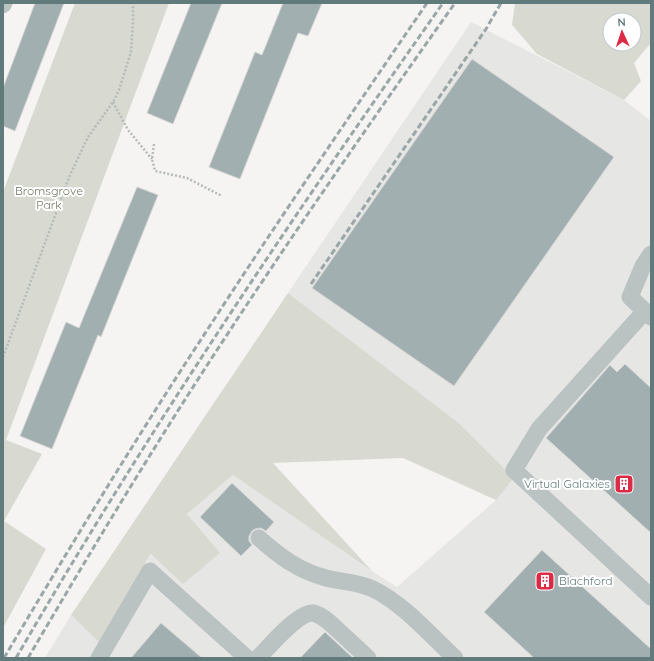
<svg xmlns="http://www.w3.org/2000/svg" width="654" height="661" font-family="Quicksand,sans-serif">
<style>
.built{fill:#e6e6e5}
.green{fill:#d8dad1;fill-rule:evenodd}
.building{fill:#a1afb0;stroke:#d7d6d5}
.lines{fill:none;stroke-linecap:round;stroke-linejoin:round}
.path{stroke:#b5babb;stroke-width:2.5;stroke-dasharray:2 2;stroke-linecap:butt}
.minor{stroke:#bac2c2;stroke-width:17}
.rail{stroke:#9aa6a7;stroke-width:3;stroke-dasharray:6 3;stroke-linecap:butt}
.labels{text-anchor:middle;stroke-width:4;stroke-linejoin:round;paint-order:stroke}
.park-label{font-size:12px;fill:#717964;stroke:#fff}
.poi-label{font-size:12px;fill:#617a7c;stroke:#fff;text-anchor:end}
</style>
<rect width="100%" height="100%" fill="#f6f4f2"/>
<path class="built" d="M 471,22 L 624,100 L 651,121 L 651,658 L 45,658 L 71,615 L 100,642 L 152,554 L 219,553 L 187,514 L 233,475 L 372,571 L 397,587 L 496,500 L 514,478 L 459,423 L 288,293 Z"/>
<g class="green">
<path d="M 75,3 L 169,3 L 6,440 L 42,454 L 4,521 L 46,549 L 3,628 L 3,192 Z"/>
<path d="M 515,3 L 651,3 L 651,43 L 634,63 L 641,81 L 624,100 L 537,54 L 512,25 ZM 610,20 L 634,20 L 634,44 L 610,44 Z"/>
<path d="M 288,293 L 459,423 L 514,478 L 496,500 L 403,458 L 273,463 L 372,571 L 233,475 L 187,514 L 220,553 L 183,584 L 151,554 L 99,642 L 71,615 Z"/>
</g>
<g class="building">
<path d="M 35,3 L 64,3 L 15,131 L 3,126 L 3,88 Z"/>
<path d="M 191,3 L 222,3 L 173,124 L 147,113 Z"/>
<path d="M 283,3 L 322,3 L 308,36 L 298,33 L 240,179 L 209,167 L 255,52 L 262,55 Z"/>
<path d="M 472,59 L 614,157 L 454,386 L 312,288 Z"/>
<path d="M 137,187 L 158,195 L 101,337 L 98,335 L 52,449 L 20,436 L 66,322 L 79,328 Z"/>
<path d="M 625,364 L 651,388 L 651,533 L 546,438 L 610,365 L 617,372 Z"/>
<path d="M 232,483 L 274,522 L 266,531 L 261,528 L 255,529 L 252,531 L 249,536 L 249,541 L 252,545 L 241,556 L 200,517 Z"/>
<path d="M 542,550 L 651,649 L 651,658 L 534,658 L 484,612 Z"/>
<path d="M 161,623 L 202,658 L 131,658 Z"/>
<path d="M 325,632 L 353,658 L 300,658 Z"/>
</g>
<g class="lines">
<g class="path">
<path d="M 113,102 L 128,130 L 152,159"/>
<path d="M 154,144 L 152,159 L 155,171 L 187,178 L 222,196"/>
<path d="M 3,357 L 70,175 L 88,137 L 113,102 L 119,90 L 131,52 L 133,22 L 133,3"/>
</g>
<g class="minor">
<path d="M 3,5 L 4,3"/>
<path d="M 651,254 L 643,266 L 630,297 L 651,317"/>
<path d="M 645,311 L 539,429 L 514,470 L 651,597"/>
<path d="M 259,538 C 279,556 299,571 326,578 C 341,582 359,582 373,589 C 405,605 429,634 455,658"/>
<path d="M 99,658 L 150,571 L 247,658"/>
<path d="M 258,658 C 269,647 298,612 313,613 C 319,614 324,618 329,622 L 368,658"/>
</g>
<g class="rail">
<path d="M 311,284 L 486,29 L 501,3"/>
<path d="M 4,658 C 68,550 133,443 202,338 C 275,225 351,114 427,3"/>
<path d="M 16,658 C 147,432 293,216 443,3"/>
<path d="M 28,658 C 89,554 151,451 217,350 C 294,232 374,117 455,3"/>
</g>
</g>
<defs>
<g id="building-square" transform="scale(1)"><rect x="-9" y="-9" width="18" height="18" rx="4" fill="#dd2b46" stroke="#fff"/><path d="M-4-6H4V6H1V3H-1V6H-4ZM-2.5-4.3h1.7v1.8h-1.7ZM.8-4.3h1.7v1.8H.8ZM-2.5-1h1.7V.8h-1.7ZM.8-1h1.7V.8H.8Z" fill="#fff"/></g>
</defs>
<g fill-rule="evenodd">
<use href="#building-square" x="624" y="484"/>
<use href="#building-square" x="545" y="581"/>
</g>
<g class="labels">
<g class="park-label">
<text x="49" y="195">Bromsgrove<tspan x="49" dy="14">Park</tspan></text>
</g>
<g class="poi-label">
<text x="610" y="488">Virtual Galaxies</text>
<text x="559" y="585" text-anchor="start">Blachford</text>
</g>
</g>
<rect width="654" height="661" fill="none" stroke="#617a7c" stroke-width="8"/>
<g transform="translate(622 32) rotate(357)"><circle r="19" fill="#ffffff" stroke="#c0cacb"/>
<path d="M0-3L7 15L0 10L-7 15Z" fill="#dd2b46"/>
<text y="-6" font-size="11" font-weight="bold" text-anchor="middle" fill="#617a7c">N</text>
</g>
</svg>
